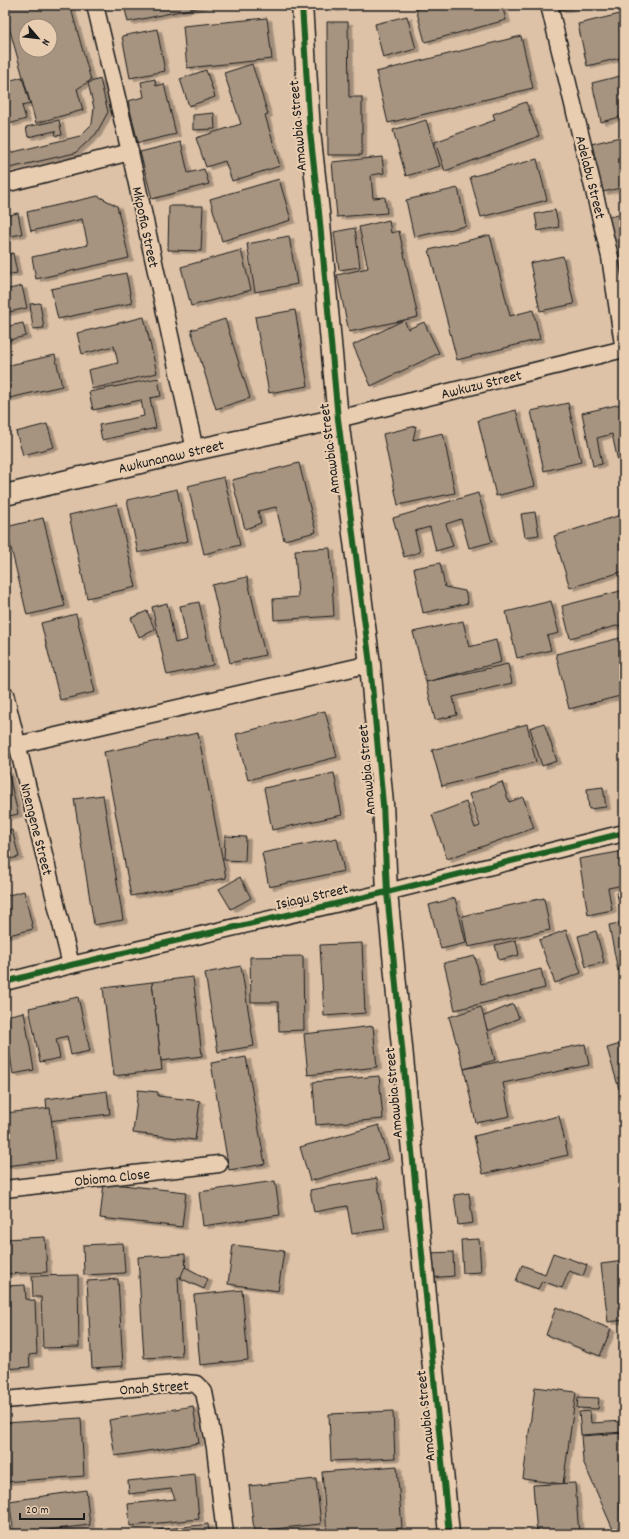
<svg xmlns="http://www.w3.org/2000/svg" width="629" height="1539" font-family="Dekko,sans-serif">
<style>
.building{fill:#a79480;stroke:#1c1c1c;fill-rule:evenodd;filter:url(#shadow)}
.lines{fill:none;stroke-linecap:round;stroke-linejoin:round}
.minor-casing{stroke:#1c1c1c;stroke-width:19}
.tertiary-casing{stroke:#1c1c1c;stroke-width:23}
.minor{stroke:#e9cdb0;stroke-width:16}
.tertiary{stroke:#e9cdb0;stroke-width:20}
.cycleway-casing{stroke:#e9cdb0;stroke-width:8}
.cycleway{stroke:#1b5e20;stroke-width:6}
.labels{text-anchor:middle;stroke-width:4;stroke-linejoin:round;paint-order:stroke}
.street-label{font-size:15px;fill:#1c1c1c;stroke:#e9cdb0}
</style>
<defs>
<filter id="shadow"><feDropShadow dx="4.5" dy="2.5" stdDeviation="0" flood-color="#0004"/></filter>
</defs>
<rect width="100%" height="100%" fill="#ddc2a7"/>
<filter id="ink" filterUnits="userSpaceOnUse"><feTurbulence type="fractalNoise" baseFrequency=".025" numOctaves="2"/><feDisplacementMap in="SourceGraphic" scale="8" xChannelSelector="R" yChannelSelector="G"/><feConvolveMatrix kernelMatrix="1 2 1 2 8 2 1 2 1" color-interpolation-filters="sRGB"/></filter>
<g filter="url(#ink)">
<g class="building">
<path d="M 5,5 L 70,5 L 91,80 L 77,89 L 83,110 L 36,123 L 5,13 ZM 26,26 L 50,26 L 50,50 L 26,50 Z"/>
<path d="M 124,5 L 209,5 L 128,22 Z"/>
<path d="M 331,5 L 364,5 L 332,9 Z"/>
<path d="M 430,5 L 502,5 L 506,20 L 425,42 L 416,9 Z"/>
<path d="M 559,5 L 582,5 L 560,10 Z"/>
<path d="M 624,13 L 624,57 L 587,66 L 578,24 Z"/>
<path d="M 407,16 L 416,49 L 383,58 L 375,24 Z"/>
<path d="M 267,18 L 272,59 L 187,68 L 183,26 Z"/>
<path d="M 327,22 L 348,22 L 349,97 L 362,97 L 362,155 L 328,155 Z"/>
<path d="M 157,29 L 165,71 L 130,78 L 122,36 Z"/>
<path d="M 521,36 L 533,88 L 388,123 L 376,72 Z"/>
<path d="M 252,64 L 268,114 L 265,115 L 280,166 L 232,181 L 225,161 L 206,167 L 196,138 L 241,124 L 224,73 Z"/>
<path d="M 206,70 L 215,97 L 189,106 L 180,79 Z"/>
<path d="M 624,75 L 624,116 L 601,122 L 592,83 Z"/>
<path d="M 22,77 L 30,104 L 22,106 L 26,119 L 9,124 L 5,112 L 5,82 Z"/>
<path d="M 100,79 L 108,112 L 96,134 L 75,153 L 5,169 L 5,154 L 80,136 L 92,124 L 94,108 L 88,83 Z"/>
<path d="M 155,79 L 156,86 L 164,84 L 176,134 L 138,143 L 128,101 L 144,97 L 141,82 Z"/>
<path d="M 526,102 L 539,136 L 445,171 L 435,142 L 495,120 L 493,114 Z"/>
<path d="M 214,113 L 215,129 L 193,130 L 193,115 Z"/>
<path d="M 59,120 L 62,135 L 56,136 L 55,131 L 28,137 L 26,127 Z"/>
<path d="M 426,120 L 440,166 L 406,176 L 393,130 Z"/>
<path d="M 624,136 L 624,187 L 603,192 L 591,144 Z"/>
<path d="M 181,142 L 188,173 L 204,169 L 209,184 L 152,199 L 140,152 Z"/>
<path d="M 382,157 L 384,173 L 371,175 L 373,198 L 385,197 L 387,213 L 337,217 L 332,162 Z"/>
<path d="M 537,159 L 547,200 L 481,217 L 470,177 Z"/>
<path d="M 279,179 L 291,220 L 222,241 L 210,199 Z"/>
<path d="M 458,188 L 466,226 L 414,237 L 406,200 Z"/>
<path d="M 98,196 L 117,206 L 129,258 L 36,279 L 32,257 L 88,245 L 82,219 L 31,231 L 27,212 Z"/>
<path d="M 169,206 L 203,206 L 201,251 L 168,250 Z"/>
<path d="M 555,210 L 559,227 L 538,231 L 535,214 Z"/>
<path d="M 18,213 L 22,234 L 5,237 L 5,216 Z"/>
<path d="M 624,214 L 624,294 L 622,295 L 607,217 Z"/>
<path d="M 389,220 L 391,233 L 399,231 L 418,317 L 349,332 L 337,275 L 368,268 L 359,227 Z"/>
<path d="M 355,228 L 360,267 L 339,270 L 334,232 Z"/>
<path d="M 490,235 L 510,316 L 533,310 L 540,339 L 457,360 L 429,250 Z"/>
<path d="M 289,236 L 297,284 L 255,292 L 247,244 Z"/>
<path d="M 241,250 L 251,290 L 191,306 L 181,267 Z"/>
<path d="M 13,253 L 17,273 L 5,275 L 5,255 Z"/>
<path d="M 563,256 L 574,304 L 540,311 L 530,263 Z"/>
<path d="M 126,273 L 132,303 L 58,319 L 51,289 Z"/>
<path d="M 22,286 L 27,308 L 5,313 L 5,290 Z"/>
<path d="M 40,303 L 44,328 L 33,329 L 30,304 Z"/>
<path d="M 295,310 L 308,386 L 269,393 L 255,317 Z"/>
<path d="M 144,317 L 157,373 L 92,389 L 88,370 L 118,363 L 114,346 L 82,354 L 77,333 Z"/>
<path d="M 225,319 L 250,398 L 216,409 L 191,330 Z"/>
<path d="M 404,320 L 408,329 L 424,322 L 439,353 L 371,386 L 353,345 Z"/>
<path d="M 23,323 L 26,336 L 5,341 L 5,327 Z"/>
<path d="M 55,355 L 62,386 L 5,399 L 5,366 Z"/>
<path d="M 158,378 L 161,396 L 150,398 L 156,428 L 102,440 L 99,425 L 144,416 L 141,400 L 93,410 L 89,392 Z"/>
<path d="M 568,403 L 581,462 L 544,471 L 531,411 Z"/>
<path d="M 621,404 L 624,419 L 624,489 L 612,434 L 597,438 L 602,464 L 593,466 L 582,413 Z"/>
<path d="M 516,410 L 535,486 L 496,496 L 478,420 Z"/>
<path d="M 47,424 L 54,447 L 23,455 L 16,432 Z"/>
<path d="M 416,426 L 413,440 L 443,433 L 455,493 L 398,505 L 383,434 Z"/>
<path d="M 299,463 L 316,532 L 284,540 L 276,507 L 258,511 L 261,523 L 245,529 L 232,480 Z"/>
<path d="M 224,477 L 240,545 L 204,554 L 188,486 Z"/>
<path d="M 177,489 L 188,541 L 138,553 L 127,500 Z"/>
<path d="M 478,493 L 492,542 L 469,548 L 461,519 L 446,524 L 453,546 L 436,551 L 430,527 L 415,531 L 420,552 L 404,557 L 393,518 Z"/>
<path d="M 117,504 L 136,587 L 87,598 L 69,515 Z"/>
<path d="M 535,512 L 539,535 L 525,537 L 521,514 Z"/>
<path d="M 624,514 L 624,571 L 570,588 L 554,536 Z"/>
<path d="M 43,518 L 65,606 L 27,615 L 6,527 Z"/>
<path d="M 330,548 L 334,616 L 274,620 L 273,599 L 298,597 L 295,550 Z"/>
<path d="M 440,563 L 445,587 L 465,591 L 468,603 L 423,613 L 414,568 Z"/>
<path d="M 247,577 L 265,655 L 230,663 L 212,585 Z"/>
<path d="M 624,590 L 624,624 L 570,638 L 562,606 Z"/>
<path d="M 551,601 L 559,633 L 547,636 L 551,650 L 517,658 L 506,612 Z"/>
<path d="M 199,602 L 213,665 L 167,675 L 152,607 L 167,603 L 175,643 L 187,640 L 180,606 Z"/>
<path d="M 147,611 L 155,630 L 139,637 L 131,618 Z"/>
<path d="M 76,614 L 95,692 L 60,700 L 41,623 Z"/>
<path d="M 463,621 L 469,647 L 496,640 L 501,662 L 426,682 L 413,632 Z"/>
<path d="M 624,637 L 624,695 L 569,709 L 556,654 Z"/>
<path d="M 508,664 L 512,683 L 453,697 L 457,715 L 435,720 L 426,682 Z"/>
<path d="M 325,711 L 337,757 L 248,780 L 236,734 Z"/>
<path d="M 544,723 L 557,761 L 542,766 L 530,728 Z"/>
<path d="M 527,724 L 536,762 L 442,786 L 432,750 Z"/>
<path d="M 198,733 L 226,878 L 131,896 L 104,752 Z"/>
<path d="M 8,771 L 18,814 L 5,817 L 5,772 Z"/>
<path d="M 334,773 L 342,815 L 272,830 L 264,788 Z"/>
<path d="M 502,782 L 509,802 L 523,797 L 534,828 L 447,859 L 432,815 L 466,802 L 475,828 L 480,826 L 469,794 Z"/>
<path d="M 603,787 L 606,807 L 589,809 L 587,789 Z"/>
<path d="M 103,795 L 123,920 L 94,925 L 74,799 Z"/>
<path d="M 12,830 L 19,857 L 5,860 L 5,832 Z"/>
<path d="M 225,836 L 246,837 L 245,861 L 224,860 Z"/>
<path d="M 337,838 L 344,871 L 269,887 L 262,853 Z"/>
<path d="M 624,851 L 624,885 L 608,888 L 612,910 L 588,915 L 579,859 Z"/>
<path d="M 240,877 L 251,898 L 231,909 L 219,889 Z"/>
<path d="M 24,891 L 33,929 L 5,936 L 5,896 Z"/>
<path d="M 624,892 L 624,912 L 621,913 L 617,893 Z"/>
<path d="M 455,898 L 466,943 L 441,949 L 429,905 Z"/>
<path d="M 544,898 L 550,930 L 468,947 L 462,916 Z"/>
<path d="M 624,922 L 624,970 L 618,971 L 609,925 Z"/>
<path d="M 566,930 L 581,973 L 555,983 L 539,940 Z"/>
<path d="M 596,931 L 604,962 L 586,967 L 578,936 Z"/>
<path d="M 516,940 L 519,955 L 499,960 L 495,945 Z"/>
<path d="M 362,943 L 365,1013 L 324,1016 L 320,945 Z"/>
<path d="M 303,956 L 304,1030 L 279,1031 L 278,1002 L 251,1002 L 250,957 Z"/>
<path d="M 475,956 L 481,984 L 541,969 L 545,988 L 455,1010 L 444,963 Z"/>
<path d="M 241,966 L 254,1046 L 218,1052 L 205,973 Z"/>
<path d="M 193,977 L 202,1056 L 161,1061 L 152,982 Z"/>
<path d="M 152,982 L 162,1070 L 114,1076 L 103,988 Z"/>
<path d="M 78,997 L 90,1051 L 71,1055 L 67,1036 L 56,1039 L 60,1058 L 40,1062 L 29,1008 Z"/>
<path d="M 513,1004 L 519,1018 L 488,1031 L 482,1017 Z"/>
<path d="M 481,1007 L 495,1060 L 464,1069 L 449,1017 Z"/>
<path d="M 24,1012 L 34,1070 L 13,1074 L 9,1049 L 5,1050 L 5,1016 Z"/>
<path d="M 373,1026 L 377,1067 L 308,1075 L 304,1034 Z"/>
<path d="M 624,1043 L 624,1088 L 619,1089 L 607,1048 Z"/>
<path d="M 585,1044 L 589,1065 L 503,1083 L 510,1116 L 476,1123 L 464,1069 Z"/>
<path d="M 246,1057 L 265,1164 L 229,1170 L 211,1063 Z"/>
<path d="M 379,1076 L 383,1119 L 316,1125 L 313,1082 Z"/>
<path d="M 138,1090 L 158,1092 L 158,1096 L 200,1101 L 195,1140 L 133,1133 Z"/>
<path d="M 107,1091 L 110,1114 L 48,1121 L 46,1099 Z"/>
<path d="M 50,1108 L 56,1160 L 5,1166 L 5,1113 Z"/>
<path d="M 559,1116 L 568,1155 L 483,1174 L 474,1136 Z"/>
<path d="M 379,1125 L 389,1159 L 310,1181 L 300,1147 Z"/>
<path d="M 377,1178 L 385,1229 L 352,1234 L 347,1206 L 314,1212 L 310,1190 Z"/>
<path d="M 275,1181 L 280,1215 L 203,1226 L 199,1192 Z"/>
<path d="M 104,1183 L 186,1192 L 182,1227 L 100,1218 Z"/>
<path d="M 469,1193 L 473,1223 L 458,1225 L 454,1195 Z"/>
<path d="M 45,1237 L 47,1272 L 5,1274 L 5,1239 Z"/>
<path d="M 479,1239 L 481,1272 L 463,1273 L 461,1240 Z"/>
<path d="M 123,1243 L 125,1273 L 84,1275 L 83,1245 Z"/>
<path d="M 233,1245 L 284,1251 L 278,1291 L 228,1284 Z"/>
<path d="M 453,1252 L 454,1276 L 429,1278 L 428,1253 Z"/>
<path d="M 553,1253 L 587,1265 L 583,1276 L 569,1271 L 562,1288 L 542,1281 L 538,1289 L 516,1281 L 522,1265 L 545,1274 Z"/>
<path d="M 185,1254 L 186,1276 L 178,1277 L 182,1356 L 144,1358 L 138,1257 Z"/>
<path d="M 624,1261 L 624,1320 L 608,1322 L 601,1264 Z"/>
<path d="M 185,1267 L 208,1279 L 204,1289 L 180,1278 Z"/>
<path d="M 78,1275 L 79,1347 L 43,1348 L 41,1297 L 33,1297 L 32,1276 Z"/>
<path d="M 118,1279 L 123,1366 L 92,1368 L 87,1281 Z"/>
<path d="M 25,1285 L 26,1299 L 35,1301 L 37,1354 L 29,1355 L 30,1367 L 5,1369 L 5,1286 Z"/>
<path d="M 242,1290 L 248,1360 L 200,1365 L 194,1295 Z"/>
<path d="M 556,1307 L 611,1329 L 600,1356 L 546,1335 Z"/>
<path d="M 535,1387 L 576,1392 L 563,1484 L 523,1479 Z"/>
<path d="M 578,1397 L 599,1398 L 598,1409 L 577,1408 Z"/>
<path d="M 193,1406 L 199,1443 L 115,1456 L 109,1420 Z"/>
<path d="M 393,1411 L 395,1458 L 331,1461 L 329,1414 Z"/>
<path d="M 590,1411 L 591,1423 L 624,1421 L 624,1432 L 581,1435 L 579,1412 Z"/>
<path d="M 81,1418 L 84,1476 L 5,1482 L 5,1423 Z"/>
<path d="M 624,1433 L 624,1504 L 620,1506 L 622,1534 L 615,1534 L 583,1461 L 581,1436 Z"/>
<path d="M 397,1466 L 402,1528 L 327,1534 L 322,1472 Z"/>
<path d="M 195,1474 L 199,1519 L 130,1526 L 128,1504 L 175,1499 L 171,1489 L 129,1494 L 128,1481 Z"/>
<path d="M 316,1479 L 321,1524 L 254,1531 L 249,1486 Z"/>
<path d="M 575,1483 L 579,1534 L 537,1534 L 533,1485 Z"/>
<path d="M 86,1490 L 90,1525 L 14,1534 L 9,1501 Z"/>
<path d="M 208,1524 L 209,1534 L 158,1534 L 158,1530 Z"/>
</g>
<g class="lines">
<g class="minor-casing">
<g id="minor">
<path d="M 95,5 L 130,152 L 195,450"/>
<path d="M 549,5 L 610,257 L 624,351"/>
<path d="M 5,184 L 130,152"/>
<path d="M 338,419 L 624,349"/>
<path d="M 5,694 L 71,965"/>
<path d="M 17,745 L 370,664"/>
<path d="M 5,982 L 71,965 L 387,892 L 624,833"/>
<path d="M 5,1189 L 219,1164"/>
<path d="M 5,1400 L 185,1383 L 196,1384 L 204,1392 L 215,1448 L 225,1534"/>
</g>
</g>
<g class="tertiary-casing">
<g id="tertiary">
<path d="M 302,5 L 310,131 L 319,212 L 338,419 L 370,664 L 383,804 L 387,892 L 449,1534"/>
<path d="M 5,495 L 195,450 L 338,419"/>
</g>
</g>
<use href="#minor" class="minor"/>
<use href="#tertiary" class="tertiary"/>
<g class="cycleway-casing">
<g id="cycleway">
<path d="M 302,5 L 310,131 L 319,212 L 338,419 L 370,664 L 383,804 L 387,892 L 449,1534"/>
<path d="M 5,982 L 71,965 L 387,892 L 624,833"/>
</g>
</g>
<use href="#cycleway" class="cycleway"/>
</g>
</g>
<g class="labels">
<g class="street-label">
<text transform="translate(297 126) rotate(-95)" y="5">Amawbia Street</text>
<text transform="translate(591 177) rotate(76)" y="5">Adelabu Street</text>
<text transform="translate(146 227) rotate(78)" y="5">Mkpofia Street</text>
<text transform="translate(481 384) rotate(-14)" y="5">Awkuzu Street</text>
<text transform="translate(329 449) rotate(-97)" y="5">Amawbia Street</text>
<text transform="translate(171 456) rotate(-13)" y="5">Awkunanaw Street</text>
<text transform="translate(366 770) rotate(-95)" y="5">Amawbia Street</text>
<text transform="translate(37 829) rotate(76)" y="5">Nnengene Street</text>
<text transform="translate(312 896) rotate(-13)" y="5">Isiagu Street</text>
<text transform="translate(393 1093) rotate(-95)" y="5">Amawbia Street</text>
<text transform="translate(112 1177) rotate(-6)" y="5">Obioma Close</text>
<text transform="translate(154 1387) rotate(-4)" y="5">Onah Street</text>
<text transform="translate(425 1416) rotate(-96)" y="5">Amawbia Street</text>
</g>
</g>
<rect width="629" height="1539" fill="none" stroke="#e9cdb0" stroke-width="20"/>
<rect x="10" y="10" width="609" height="1519" fill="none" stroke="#1c1c1c" stroke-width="1.5" filter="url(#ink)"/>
<g transform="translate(38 38) rotate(118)"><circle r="19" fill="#e9cdb0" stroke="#978675"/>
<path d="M0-3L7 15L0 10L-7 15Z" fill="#1c1c1c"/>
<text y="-6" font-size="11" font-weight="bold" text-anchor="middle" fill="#1c1c1c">N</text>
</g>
<path d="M20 1513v6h64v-6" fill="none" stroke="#1c1c1c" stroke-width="2"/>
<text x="26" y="1513" font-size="12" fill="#1c1c1c" stroke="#e9cdb0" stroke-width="3" paint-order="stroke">20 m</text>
</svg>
